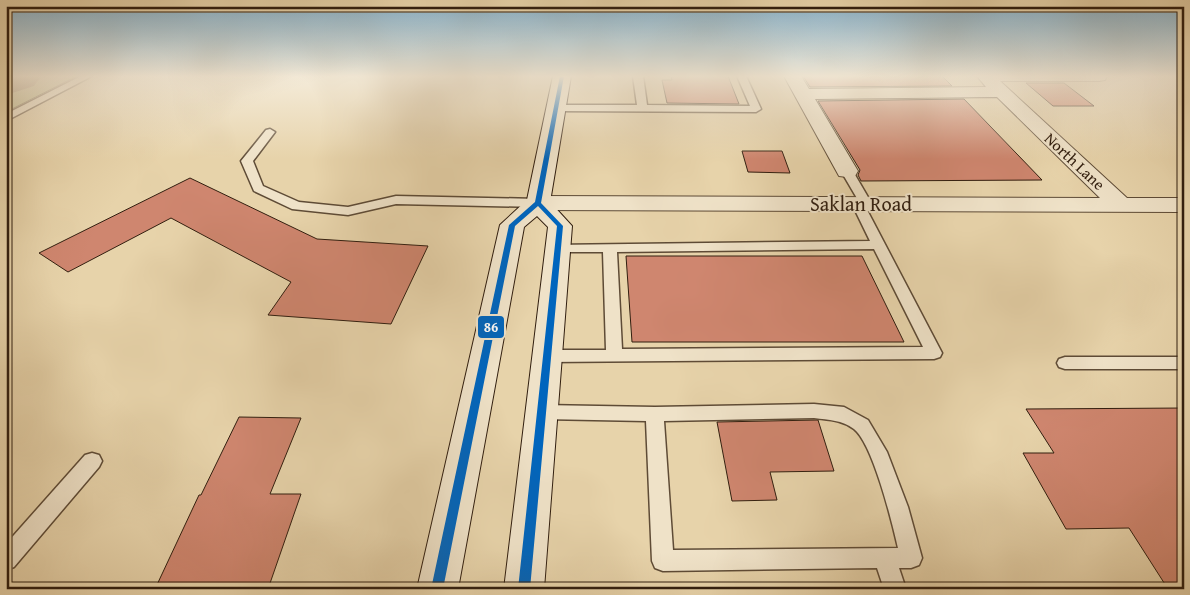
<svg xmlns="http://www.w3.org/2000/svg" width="1190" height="595" font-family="'Gentium Book Plus',serif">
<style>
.green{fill:#bcba84;stroke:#766c4a}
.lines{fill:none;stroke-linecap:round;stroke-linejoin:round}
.taxiway{fill:#8c785c;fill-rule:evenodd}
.building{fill:#cf866f;stroke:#311e0f}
.lane-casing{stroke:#5e4b36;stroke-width:3}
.street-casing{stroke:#5e4b36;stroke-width:2}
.secondary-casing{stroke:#311e0f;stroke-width:2}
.lane{fill:#efe2c8;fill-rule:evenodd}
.street{fill:#efe2c8;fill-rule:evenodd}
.secondary{fill:#efe2c8;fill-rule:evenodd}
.bus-1-casing{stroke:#efe2c8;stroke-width:3}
.bus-1{fill:#0065bd;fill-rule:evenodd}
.labels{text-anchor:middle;stroke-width:4;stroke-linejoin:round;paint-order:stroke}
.far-street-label{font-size:16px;fill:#311e0f;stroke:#efe2c8}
.street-label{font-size:20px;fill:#311e0f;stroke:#efe2c8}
.line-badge{stroke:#efe2c8;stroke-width:2}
.badge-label{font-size:14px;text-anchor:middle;font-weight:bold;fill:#fff}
</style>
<rect width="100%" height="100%" fill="#e7d3aa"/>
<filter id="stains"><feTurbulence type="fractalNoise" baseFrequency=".004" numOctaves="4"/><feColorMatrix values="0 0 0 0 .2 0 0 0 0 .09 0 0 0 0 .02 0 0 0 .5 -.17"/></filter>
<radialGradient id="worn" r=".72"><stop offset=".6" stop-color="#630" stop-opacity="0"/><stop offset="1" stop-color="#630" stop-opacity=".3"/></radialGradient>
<path class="green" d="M 39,76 L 77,76 L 6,112 L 6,92 Z"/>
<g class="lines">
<path class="taxiway" d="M 6,76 L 41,76 L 34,86 L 6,95 Z"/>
</g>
<g class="building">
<path d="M 671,76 L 728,76 L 739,104 L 667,103 L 662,80 L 672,80 Z"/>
<path d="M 803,76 L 942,76 L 952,86 L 810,87 Z"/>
<path d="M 1026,83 L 1064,83 L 1094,106 L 1053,106 Z"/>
<path d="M 964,99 L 1042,180 L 861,181 L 858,175 L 860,170 L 818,101 Z"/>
<path d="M 742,151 L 782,151 L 790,173 L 748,172 Z"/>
<path d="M 190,178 L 317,239 L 428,246 L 391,324 L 268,315 L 291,282 L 171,218 L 68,272 L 39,253 Z"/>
<path d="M 626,256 L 862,256 L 904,342 L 632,342 Z"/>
<path d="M 1184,408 L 1184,589 L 1168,589 L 1129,528 L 1066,529 L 1023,453 L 1054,453 L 1026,409 Z"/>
<path d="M 239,417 L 301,418 L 270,494 L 301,494 L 268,589 L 155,589 L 199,495 L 201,495 Z"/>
<path d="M 818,420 L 834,471 L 770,472 L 777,500 L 732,501 L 717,422 Z"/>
</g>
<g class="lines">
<g class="lane-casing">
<g id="lane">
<path d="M 81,76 L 92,76 L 6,121 L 6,114 Z"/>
<path d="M 633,76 L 643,76 L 647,105 L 750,106 L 737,76 L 746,76 L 761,109 L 756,112 L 557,111 L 552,108 L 557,105 L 637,105 Z"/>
<path d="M 270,129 L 275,132 L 253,161 L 263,186 L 299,202 L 348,207 L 396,196 L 538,199 L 544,203 L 538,207 L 396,204 L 348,215 L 292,209 L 254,191 L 241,161 L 266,130 Z"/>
<path d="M 847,167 L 851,168 L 872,204 L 866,208 L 942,353 L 940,357 L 934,359 L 547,362 L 541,360 L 539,356 L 541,352 L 547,350 L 606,350 L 603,252 L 558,252 L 551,248 L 553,245 L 870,241 L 852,204 L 858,200 L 841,171 ZM 874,249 L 923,347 L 622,349 L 617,252 Z"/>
<path d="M 1065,357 L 1184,357 L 1184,369 L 1065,369 L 1059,367 L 1057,363 L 1059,359 Z"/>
<path d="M 814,404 L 844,407 L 868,420 L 887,452 L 908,507 L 922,558 L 919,565 L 911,568 L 899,568 L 906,589 L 884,589 L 877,568 L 663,571 L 655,568 L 652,561 L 646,421 L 542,419 L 536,417 L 533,412 L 536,407 L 542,405 L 655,407 ZM 814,418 C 829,420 842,420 854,429 C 873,444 892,522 898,548 L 673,550 L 664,421 Z"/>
<path d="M 92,453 L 99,455 L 102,461 L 99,467 L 14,567 L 6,570 L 6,544 L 85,455 Z"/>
</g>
</g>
<g class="street-casing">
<path id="street" d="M 784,76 L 801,76 L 809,89 L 986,87 L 977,76 L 1107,76 L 1105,80 L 1099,81 L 1000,81 L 1127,198 L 1184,198 L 1184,212 L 538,210 L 530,208 L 526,203 L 530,198 L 538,196 L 1100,198 L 997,97 L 815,99 L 858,171 L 855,176 L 847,177 L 839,176 Z"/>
</g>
<g class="secondary-casing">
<path id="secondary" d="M 553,76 L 571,76 L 550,202 L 572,226 L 544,589 L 504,589 L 548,227 L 537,216 L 524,227 L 458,589 L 417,589 L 500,225 L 527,200 Z"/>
</g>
<use href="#lane" class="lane"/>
<use href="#street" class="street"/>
<use href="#secondary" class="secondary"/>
<g class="bus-1-casing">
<path id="bus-1" d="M 560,76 L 564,76 L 541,203 L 563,226 L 530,589 L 518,589 L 557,226 L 538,206 L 515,226 L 443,589 L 431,589 L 509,225 L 535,202 Z"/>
</g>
<use href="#bus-1" class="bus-1"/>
</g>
<linearGradient id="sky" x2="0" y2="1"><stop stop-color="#87b5d1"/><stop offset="0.48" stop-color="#f4ebd9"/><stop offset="1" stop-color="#f4ebd9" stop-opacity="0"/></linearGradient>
<rect width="1190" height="159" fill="url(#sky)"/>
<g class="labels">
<g class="far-street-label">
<text transform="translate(1075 161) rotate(43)" y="6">North Lane</text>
</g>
<g class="street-label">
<text x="861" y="211">Saklan Road</text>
</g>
</g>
<rect class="line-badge" x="477" y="315" width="28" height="24" rx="5" fill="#0065bd"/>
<g class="badge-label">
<text x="491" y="332">86</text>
</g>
<rect width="1190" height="595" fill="none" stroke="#e7d3aa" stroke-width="25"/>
<rect x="8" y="8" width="1175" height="580" fill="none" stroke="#311e0f" stroke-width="2.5"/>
<rect x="12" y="12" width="1165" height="570" fill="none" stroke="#311e0f"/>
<rect width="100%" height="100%" filter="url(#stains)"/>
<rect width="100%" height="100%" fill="url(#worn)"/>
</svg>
